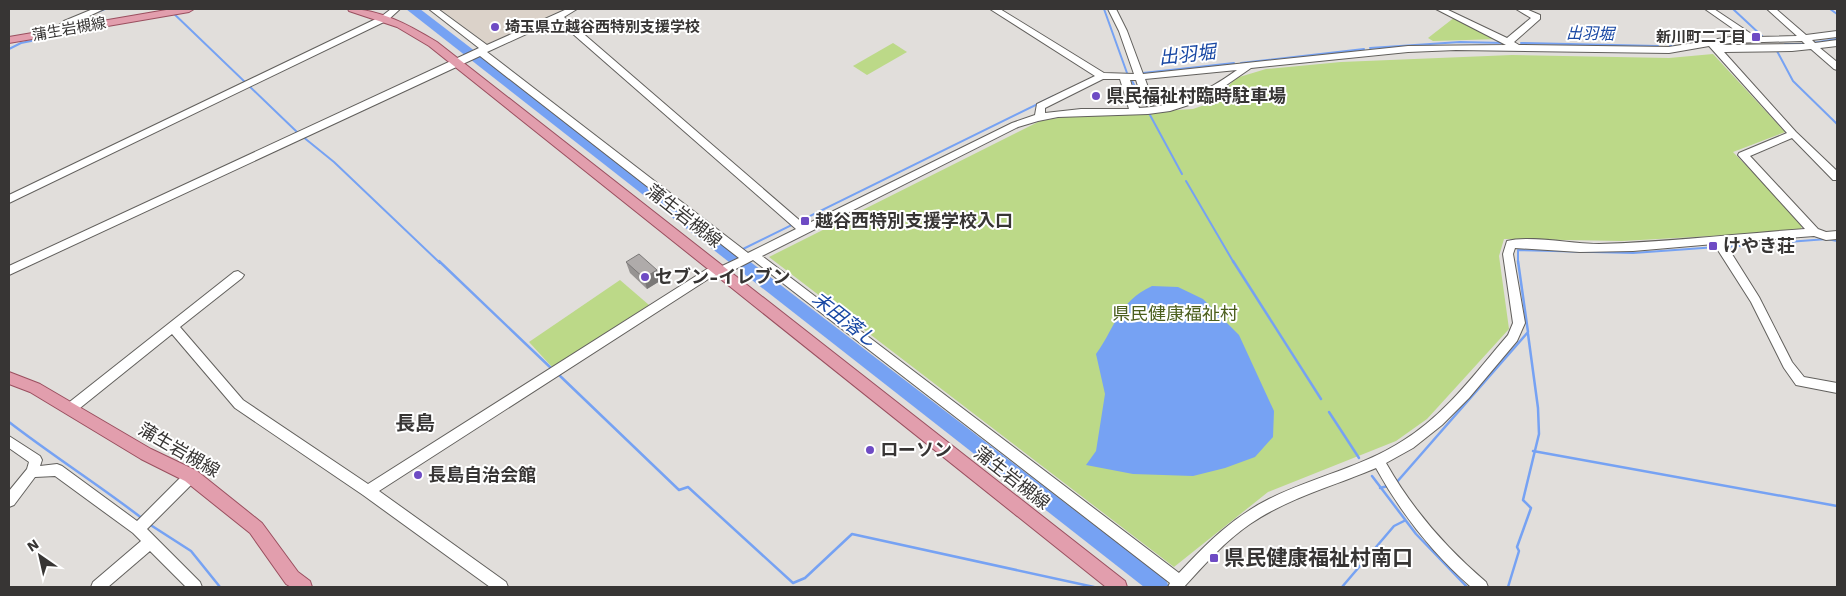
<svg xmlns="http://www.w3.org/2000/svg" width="1846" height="596" font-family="'Work Sans','Noto Sans JP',sans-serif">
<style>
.built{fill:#dbd2c9}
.green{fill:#bcd988}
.water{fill:#76a2f3}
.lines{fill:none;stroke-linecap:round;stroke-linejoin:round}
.stream-far1{stroke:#76a2f3;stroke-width:2}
.stream{stroke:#76a2f3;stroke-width:2.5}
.river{fill:#76a2f3;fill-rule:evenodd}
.minor-casing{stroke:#62605d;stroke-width:2}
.major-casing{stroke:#9a4f5f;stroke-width:2}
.minor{fill:#fff;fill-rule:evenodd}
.major{fill:#e29ead;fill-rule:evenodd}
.wall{fill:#969392}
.shaded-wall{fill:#7a7877}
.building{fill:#afabaa;stroke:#7a7877}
.poi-dot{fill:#6e4bc4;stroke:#fff;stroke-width:2}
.labels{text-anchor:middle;stroke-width:4;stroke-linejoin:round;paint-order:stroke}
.far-poi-label{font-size:15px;font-weight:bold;fill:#373534;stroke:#fff;text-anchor:start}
.far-street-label{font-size:15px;fill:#373534;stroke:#fff}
.far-water-label{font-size:16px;font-style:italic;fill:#1847a3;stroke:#fff}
.poi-label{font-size:18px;font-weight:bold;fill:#373534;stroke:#fff;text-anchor:start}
.street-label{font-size:18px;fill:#373534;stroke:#fff}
.park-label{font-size:18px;fill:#4b5f1d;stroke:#fff}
.water-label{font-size:19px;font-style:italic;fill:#1847a3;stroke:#fff}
.quarter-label{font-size:20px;font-weight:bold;fill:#373534;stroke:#fff}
.near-poi-label{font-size:21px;font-weight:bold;fill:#373534;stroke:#fff;text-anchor:start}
</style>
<rect width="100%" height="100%" fill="#e1dedb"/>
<path class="built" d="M 440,9 L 564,9 L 487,44 Z"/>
<g class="green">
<path d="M 1455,17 L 1500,39 L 1433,41 L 1428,38 Z"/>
<path d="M 893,43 L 907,52 L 867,75 L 853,66 Z"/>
<path d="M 1713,54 L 1785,132 L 1733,152 L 1802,223 L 1801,231 L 1622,241 L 1504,239 L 1499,256 L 1509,329 L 1427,419 L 1396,441 L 1268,492 L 1174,567 L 769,257 L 1040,121 L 1064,117 L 1193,109 L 1213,102 L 1236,78 L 1266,69 L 1341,62 L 1512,55 L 1669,58 Z"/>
<path d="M 620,280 L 649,305 L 552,367 L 529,342 Z"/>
</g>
<path class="water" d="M 1152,286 L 1178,287 L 1203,299 L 1239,335 L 1274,411 L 1273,437 L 1255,457 L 1225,468 L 1193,476 L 1133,474 L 1086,465 L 1096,451 L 1105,394 L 1096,354 C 1117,325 1117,303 1152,286 Z"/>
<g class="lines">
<g class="stream-far1">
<path d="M 169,9 L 297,132 L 334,162 L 440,263"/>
<path d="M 1104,9 L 1127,73"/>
<path d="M 1733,9 L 1762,36"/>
<path d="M 1830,9 L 1837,14"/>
<path d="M 97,12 L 105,9"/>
<path d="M 1521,43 L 1658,46"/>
<path d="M 1813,43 L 1837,39"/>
<path d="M 1785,44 L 1807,44"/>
<path d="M 1670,46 L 1675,46"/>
<path d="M 1370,48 L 1460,42 L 1504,43"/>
<path d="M 9,49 L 21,43 L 56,36"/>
<path d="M 1777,51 L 1793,81 L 1837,124"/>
<path d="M 1241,63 L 1364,49"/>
<path d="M 1143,73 L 1234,63"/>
<path d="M 1131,79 L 1144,104"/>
<path d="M 1150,115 L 1182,174"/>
<path d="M 1186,181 L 1234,263"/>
<path d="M 1725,247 L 1827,239 L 1837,241"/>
<path d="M 741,250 L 1054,96"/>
<path d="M 729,255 L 736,252"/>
<path d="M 1518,263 L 1518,250 L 1633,253 L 1717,247"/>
</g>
<g class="stream">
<path d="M 439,261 L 552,369"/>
<path d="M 1233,261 L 1321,399"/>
<path d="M 558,374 L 679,490 L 688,487 L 793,583 L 805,578 L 852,534 L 1094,587"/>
<path d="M 1329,412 L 1359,458"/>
<path d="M 9,422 C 53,456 99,485 143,519"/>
<path d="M 1533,451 L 1837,506"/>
<path d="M 1372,476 L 1416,534 L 1467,587"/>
<path d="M 1396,483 L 1528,332 L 1518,261"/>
<path d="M 1380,488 L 1388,486"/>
<path d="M 149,524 L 191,551 L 220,587"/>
<path d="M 1342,587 L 1394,526 L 1404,521"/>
<path d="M 1508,587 L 1519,551 L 1517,547 L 1531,508 L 1523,500 L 1539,434 L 1538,408 L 1528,334"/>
</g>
<path class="river" d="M 406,9 L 420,9 L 1166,580 L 1169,587 L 1144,587 Z"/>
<g class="minor-casing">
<g id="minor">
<path d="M 93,9 L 104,9 L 70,25 L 57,34 L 51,34 L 50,32 L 64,21 Z"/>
<path d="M 391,9 L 400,9 L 388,20 L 9,203 L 9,195 L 382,16 Z"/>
<path d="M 429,9 L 438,9 L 487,45 L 567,9 L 577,9 L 564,17 L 805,225 L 1012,123 L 1035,115 L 1037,104 L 1095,76 L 990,9 L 1000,9 L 1104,73 L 1134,74 L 1119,31 L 1108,9 L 1116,9 L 1127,31 L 1143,74 L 1408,46 L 1506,45 L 1436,9 L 1446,9 L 1507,38 L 1531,18 L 1516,9 L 1526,9 L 1540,15 L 1540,19 L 1514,42 L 1519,45 L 1669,47 L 1730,37 L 1745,37 L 1705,9 L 1714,9 L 1756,37 L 1797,36 L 1767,9 L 1776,9 L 1806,35 L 1837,31 L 1837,37 L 1812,40 L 1815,43 L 1837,40 L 1837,46 L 1820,48 L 1837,62 L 1837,70 L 1834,69 L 1811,49 L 1792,51 L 1724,52 L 1796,132 L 1837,171 L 1837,180 L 1833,180 L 1792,138 L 1750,156 L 1818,229 L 1826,232 L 1837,231 L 1837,239 L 1826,240 L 1814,236 L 1725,243 L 1759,297 L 1792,362 L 1804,377 L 1837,383 L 1837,393 L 1796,385 L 1784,368 L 1751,302 L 1714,244 L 1633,251 L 1580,252 L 1515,248 L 1513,254 L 1525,323 L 1517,341 L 1469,398 L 1442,425 L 1413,448 L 1386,463 C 1412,509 1446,548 1486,582 L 1488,587 L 1471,587 C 1432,553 1401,513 1376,468 C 1334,486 1288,498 1250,524 C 1225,541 1204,565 1184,587 L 1168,587 L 1170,583 L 753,260 L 726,274 L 713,276 L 379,491 L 506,582 L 508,587 L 490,587 L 363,495 L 235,408 L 172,334 L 75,412 L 71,413 L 67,412 L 65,408 L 67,404 L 234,272 L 238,271 L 244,275 L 242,278 L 180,327 L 243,400 L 368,484 L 707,269 L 720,267 L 739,258 L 480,56 L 9,275 L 9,266 L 479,48 ZM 557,20 L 796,229 L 748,253 L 487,52 ZM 1802,41 L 1805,44 L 1718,45 L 1730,43 ZM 1709,46 L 1787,133 L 1739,153 L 1738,155 L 1805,229 C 1736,234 1667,242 1599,244 C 1574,244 1528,235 1507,241 L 1503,254 L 1513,323 L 1508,335 C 1476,372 1446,414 1404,440 C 1363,467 1313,477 1269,499 C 1233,517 1206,544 1179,573 L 762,256 L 1018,127 L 1038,121 L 1058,117 L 1148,114 L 1170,111 L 1195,103 L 1209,97 L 1251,68 L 1408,52 L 1456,50 L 1669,53 ZM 1237,70 C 1204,93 1179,106 1139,108 L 1130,80 L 1136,80 L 1144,104 L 1149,107 L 1154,104 L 1145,79 ZM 1103,79 L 1120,79 L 1129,109 L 1081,109 L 1045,113 L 1045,108 Z"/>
<path d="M 9,436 L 40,456 L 42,460 L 40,466 L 57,464 L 62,466 L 137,521 L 186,472 L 191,470 L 196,472 L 197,476 L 196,480 L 147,529 L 200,582 L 202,587 L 186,587 L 150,551 L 108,587 L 91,587 L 93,582 L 141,541 L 133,533 L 55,476 L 35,477 L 14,505 L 9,507 L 9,491 L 27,469 L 29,462 L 9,448 Z"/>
</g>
</g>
<g class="major-casing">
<g id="major">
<path d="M 172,9 L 194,9 L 189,12 L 9,43 L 9,37 Z"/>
<path d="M 348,9 C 380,9 409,25 437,42 L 1125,581 L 1127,587 L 1106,587 L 429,46 L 397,27 L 349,11 Z"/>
<path d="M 9,372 L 40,384 L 151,449 L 197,471 L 262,523 L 298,572 L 310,581 L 312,587 L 291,587 L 286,584 L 250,533 L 185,481 L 141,459 L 30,392 L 9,384 Z"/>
</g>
</g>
<use href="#minor" class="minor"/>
<use href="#major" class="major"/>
</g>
<path class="wall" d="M 626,262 L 657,270 L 660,281 L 647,289 L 630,273 Z"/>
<path class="shaded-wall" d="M 657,270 L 660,281 L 647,289 L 644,278 Z"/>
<path class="building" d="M 639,254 L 657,270 L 644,278 L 626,262 Z"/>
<g class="poi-dot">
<circle cx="495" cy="27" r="5"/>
<rect x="1751" y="32" width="10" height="10" rx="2.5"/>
<circle cx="1096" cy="96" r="5"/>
<rect x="800" y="216" width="10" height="10" rx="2.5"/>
<rect x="1708" y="241" width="10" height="10" rx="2.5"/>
<circle cx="645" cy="277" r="5"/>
<circle cx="870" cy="450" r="5"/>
<circle cx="418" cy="475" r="5"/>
<rect x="1209" y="553" width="10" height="10" rx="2.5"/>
</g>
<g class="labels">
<g class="far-poi-label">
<text x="505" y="32">埼玉県立越谷西特別支援学校</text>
<text x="1746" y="42" text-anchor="end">新川町二丁目</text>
</g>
<g class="far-street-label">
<text transform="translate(69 29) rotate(-10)" y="5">蒲生岩槻線</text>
</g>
<g class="far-water-label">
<text transform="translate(1590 33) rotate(1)" y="6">出羽堀</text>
</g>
<g class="poi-label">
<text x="1106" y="102">県民福祉村臨時駐車場</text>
<text x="815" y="227">越谷西特別支援学校入口</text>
<text x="1723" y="252">けやき荘</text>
<text x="655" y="283">セブン-イレブン</text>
<text x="880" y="456">ローソン</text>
<text x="428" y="481">長島自治会館</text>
</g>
<g class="street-label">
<text transform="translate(684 216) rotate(38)" y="6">蒲生岩槻線</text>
<text transform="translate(179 450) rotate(30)" y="6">蒲生岩槻線</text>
<text transform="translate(1012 478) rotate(38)" y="6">蒲生岩槻線</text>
</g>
<g class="park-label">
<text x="1175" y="320">県民健康福祉村</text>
</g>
<g class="water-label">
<text transform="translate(1187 54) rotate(-6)" y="7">出羽堀</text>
<text transform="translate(845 319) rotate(38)" y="7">末田落し</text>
</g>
<g class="quarter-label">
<text x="415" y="430">長島</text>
</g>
<g class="near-poi-label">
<text x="1224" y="565">県民健康福祉村南口</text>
</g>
</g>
<rect width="1846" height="596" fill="none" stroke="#373534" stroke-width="20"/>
<g transform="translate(40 556) rotate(326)" stroke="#ffffff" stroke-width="4" paint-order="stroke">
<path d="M0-4L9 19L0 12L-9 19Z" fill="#373534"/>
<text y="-8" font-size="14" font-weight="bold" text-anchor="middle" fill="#373534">N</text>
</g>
</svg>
